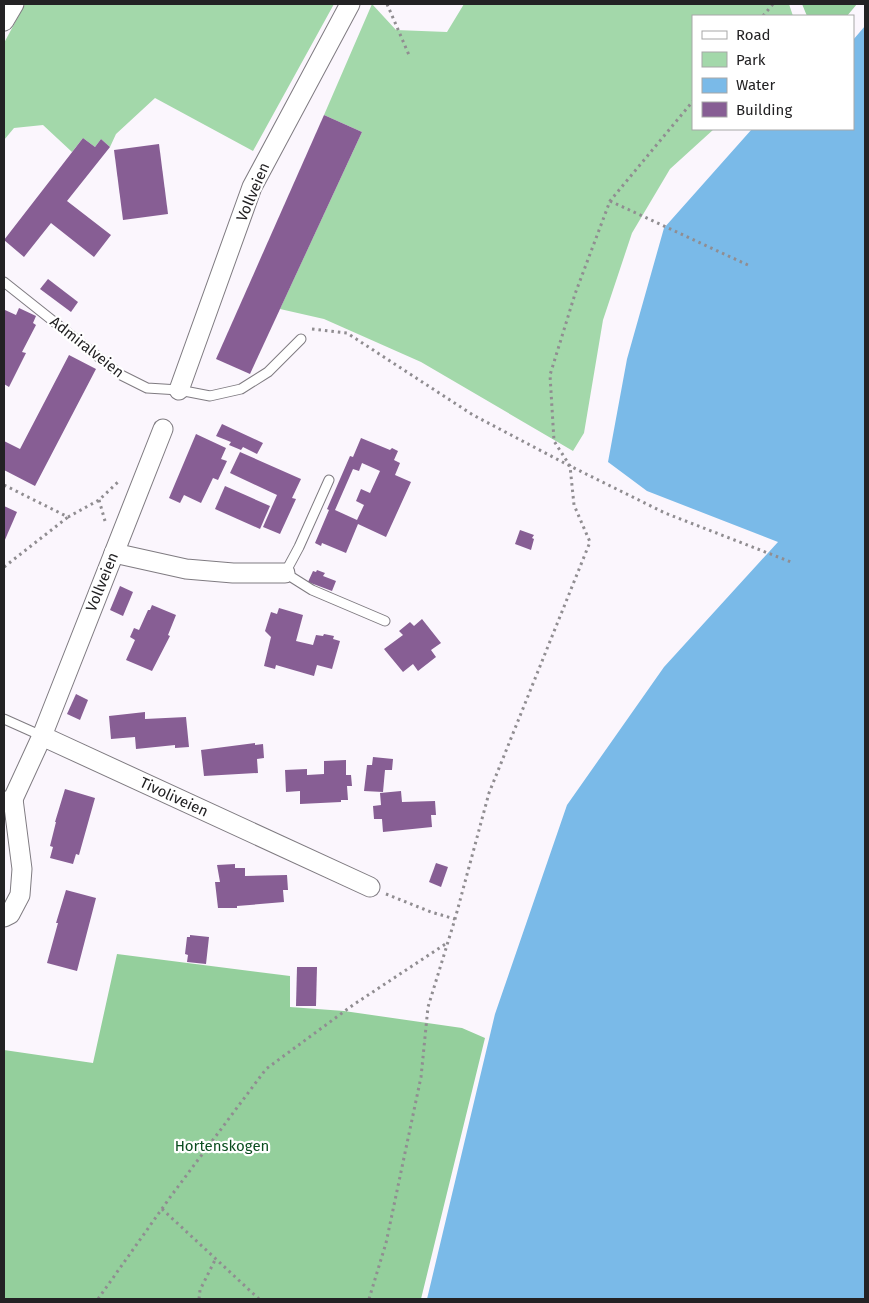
<svg xmlns="http://www.w3.org/2000/svg" width="869" height="1303" font-family="'Fira Sans',sans-serif">
<style>
.green{fill:#a3d8aa}
.forest{fill:#94cf9c}
.water{fill:#7abae8}
.building{fill:#875e94;fill-rule:evenodd}
.lines{fill:none;stroke-linecap:round;stroke-linejoin:round}
.lane-casing{stroke:#7f7b81;stroke-width:11}
.street-casing{stroke:#7f7b81;stroke-width:21}
.path{stroke:#908d91;stroke-width:3;stroke-dasharray:2.5 4;stroke-linecap:butt}
.lane{stroke:#fff;stroke-width:9}
.street{stroke:#fff;stroke-width:19}
.labels{text-anchor:middle;stroke-width:4.5;stroke-linejoin:round;paint-order:stroke}
.street-label{font-size:15px;fill:#232224;stroke:#fff}
.park-label{font-size:15px;fill:#0c4e20;stroke:#fff}
</style>
<rect width="100%" height="100%" fill="#fbf6fd"/>
<g class="green">
<path d="M 25,4 L 334,4 L 253,151 L 155,98 L 116,134 L 110,147 L 101,139 L 95,147 L 83,138 L 72,152 L 43,125 L 14,128 L 4,140 L 4,43 Z"/>
<path d="M 372,4 L 396,30 L 447,32 L 464,4 L 789,4 L 793,16 L 693,16 L 693,129 L 714,129 L 670,169 L 632,233 L 603,320 L 584,433 L 573,451 L 421,362 L 324,319 L 280,309 L 362,132 L 324,115 Z"/>
</g>
<g class="forest">
<path d="M 802,4 L 857,4 L 847,16 L 807,16 Z"/>
<path d="M 117,954 L 290,976 L 290,1007 L 344,1011 L 462,1028 L 485,1038 L 421,1299 L 4,1299 L 4,1050 L 93,1063 Z"/>
</g>
<path class="water" d="M 865,26 L 865,1299 L 427,1299 L 495,1014 L 567,805 L 664,667 L 778,542 L 647,491 L 608,462 L 627,359 L 664,228 L 752,129 L 853,129 L 853,40 Z"/>
<g class="building">
<path d="M 324,115 L 362,132 L 250,374 L 216,359 Z"/>
<path d="M 83,138 L 95,147 L 101,139 L 110,147 L 67,201 L 111,235 L 94,257 L 51,223 L 24,257 L 4,240 Z"/>
<path d="M 159,144 L 168,214 L 123,220 L 114,150 Z"/>
<path d="M 48,279 L 78,302 L 71,312 L 40,289 Z"/>
<path d="M 19,308 L 36,316 L 33,323 L 36,325 L 22,352 L 26,353 L 9,387 L 4,384 L 4,313 L 5,310 L 16,315 Z"/>
<path d="M 69,355 L 96,369 L 35,486 L 4,470 L 4,441 L 20,449 Z"/>
<path d="M 222,424 L 263,443 L 257,454 L 243,447 L 241,450 L 229,445 L 231,442 L 216,436 Z"/>
<path d="M 196,434 L 226,448 L 221,459 L 227,461 L 218,480 L 213,478 L 201,503 L 184,495 L 180,503 L 169,498 Z"/>
<path d="M 361,438 L 390,450 L 392,448 L 398,451 L 394,460 L 400,463 L 395,475 L 411,482 L 386,537 L 358,524 L 346,553 L 322,543 L 321,546 L 315,543 L 329,510 L 327,509 L 350,456 L 353,457 ZM 362,463 L 380,471 L 370,493 L 361,489 L 356,501 L 364,505 L 357,520 L 335,510 L 353,469 L 359,471 Z"/>
<path d="M 240,452 L 301,479 L 292,498 L 296,499 L 280,534 L 263,527 L 277,495 L 230,473 Z"/>
<path d="M 225,486 L 270,506 L 260,529 L 215,509 Z"/>
<path d="M 4,506 L 17,512 L 4,542 Z"/>
<path d="M 520,530 L 534,535 L 532,538 L 534,539 L 531,550 L 515,544 Z"/>
<path d="M 317,570 L 325,573 L 323,576 L 336,581 L 332,591 L 308,582 L 313,571 L 316,572 Z"/>
<path d="M 120,586 L 133,592 L 123,616 L 110,610 Z"/>
<path d="M 152,605 L 176,615 L 168,635 L 170,636 L 152,671 L 126,660 L 135,640 L 130,637 L 134,628 L 139,630 L 148,610 L 150,610 Z"/>
<path d="M 279,608 L 303,615 L 296,641 L 313,645 L 316,635 L 323,636 L 324,634 L 334,636 L 333,639 L 340,641 L 332,669 L 317,665 L 314,676 L 276,665 L 275,669 L 264,666 L 271,637 L 265,631 L 271,612 L 277,614 Z"/>
<path d="M 422,619 L 441,643 L 431,650 L 436,657 L 418,671 L 413,664 L 403,672 L 384,649 L 403,635 L 399,631 L 410,622 L 414,626 Z"/>
<path d="M 76,694 L 88,700 L 80,720 L 67,714 Z"/>
<path d="M 145,712 L 145,719 L 186,717 L 189,747 L 175,748 L 175,745 L 136,749 L 135,737 L 111,739 L 109,716 Z"/>
<path d="M 255,743 L 255,745 L 263,744 L 264,758 L 257,759 L 258,773 L 204,776 L 201,750 Z"/>
<path d="M 373,757 L 393,759 L 392,770 L 385,770 L 383,792 L 364,791 L 367,765 L 372,765 Z"/>
<path d="M 346,760 L 346,775 L 351,775 L 352,786 L 347,786 L 348,800 L 341,800 L 341,802 L 300,804 L 300,791 L 286,792 L 285,770 L 307,769 L 307,775 L 324,774 L 324,761 Z"/>
<path d="M 65,789 L 95,798 L 79,855 L 76,854 L 73,864 L 50,858 L 53,847 L 50,846 L 56,822 L 55,822 Z"/>
<path d="M 401,791 L 402,802 L 435,801 L 436,815 L 431,815 L 432,827 L 383,832 L 382,819 L 374,819 L 373,806 L 381,805 L 380,793 Z"/>
<path d="M 436,863 L 448,867 L 441,887 L 429,882 Z"/>
<path d="M 235,864 L 235,868 L 245,868 L 245,876 L 287,875 L 288,890 L 283,890 L 284,902 L 237,906 L 237,908 L 218,908 L 215,882 L 220,882 L 217,865 Z"/>
<path d="M 66,890 L 96,898 L 77,971 L 47,963 L 58,923 L 56,923 Z"/>
<path d="M 190,935 L 209,937 L 206,964 L 187,962 L 188,955 L 185,954 L 187,937 L 190,937 Z"/>
<path d="M 297,967 L 317,967 L 316,1006 L 296,1006 Z"/>
</g>
<g class="lines">
<g class="lane-casing">
<g id="lane">
<path d="M 4,282 L 121,375 L 147,388 L 179,390 L 210,396 L 241,389 L 268,372 L 301,339"/>
<path d="M 329,480 L 299,547 L 285,573 L 312,590 L 385,621"/>
<path d="M 4,719 L 42,736"/>
</g>
</g>
<g class="street-casing">
<g id="street">
<path d="M 4,21 L 14,4"/>
<path d="M 179,390 L 252,187 L 350,4"/>
<path d="M 114,553 L 186,569 L 233,573 L 285,573"/>
<path d="M 42,736 L 163,429"/>
<path d="M 4,802 L 13,799 L 42,736 L 370,887"/>
<path d="M 4,917 L 10,914 L 20,895 L 22,869 L 13,799"/>
</g>
</g>
<g class="path">
<path d="M 387,4 L 409,55"/>
<path d="M 763,16 L 773,4"/>
<path d="M 610,201 L 750,266"/>
<path d="M 312,329 L 347,333 L 473,415 L 570,466 L 665,513 L 791,562"/>
<path d="M 4,485 L 68,517 L 99,500 L 120,480"/>
<path d="M 99,500 L 105,521"/>
<path d="M 4,567 L 68,517"/>
<path d="M 386,894 L 431,912 L 455,919"/>
<path d="M 162,1209 L 259,1299"/>
<path d="M 98,1299 L 171,1196 L 266,1069 L 353,1005 L 447,943"/>
<path d="M 199,1299 L 200,1290 L 216,1258"/>
<path d="M 369,1299 L 386,1243 L 421,1077 L 428,1007 L 455,919 L 489,793 L 590,542 L 574,505 L 570,466 L 554,441 L 550,375 L 575,294 L 610,201 L 693,101"/>
</g>
<use href="#lane" class="lane"/>
<use href="#street" class="street"/>
</g>
<g class="labels">
<g class="street-label">
<text transform="translate(253 192) rotate(-67)" y="5">Vollveien</text>
<text transform="translate(87 347) rotate(38)" y="5">Admiralveien</text>
<text transform="translate(102 582) rotate(-68)" y="5">Vollveien</text>
<text transform="translate(174 797) rotate(25)" y="5">Tivoliveien</text>
</g>
<g class="park-label">
<text x="222" y="1151">Hortenskogen</text>
</g>
</g>
<rect width="869" height="1303" fill="none" stroke="#232224" stroke-width="10"/>
<rect x="692" y="15" width="162" height="115" fill="#ffffff" stroke="#a7a7a7"/>
<rect x="702" y="31" width="25" height="8" fill="#ffffff" stroke="#a7a7a7"/>
<text x="736" y="40" font-size="15" fill="#232224">Road</text>
<rect x="702" y="52" width="25" height="15" fill="#a3d8aa" stroke="#a7a7a7"/>
<text x="736" y="65" font-size="15" fill="#232224">Park</text>
<rect x="702" y="78" width="25" height="15" fill="#7abae8" stroke="#a7a7a7"/>
<text x="736" y="90" font-size="15" fill="#232224">Water</text>
<rect x="702" y="102" width="25" height="15" fill="#875e94" stroke="#a7a7a7"/>
<text x="736" y="115" font-size="15" fill="#232224">Building</text>
</svg>
